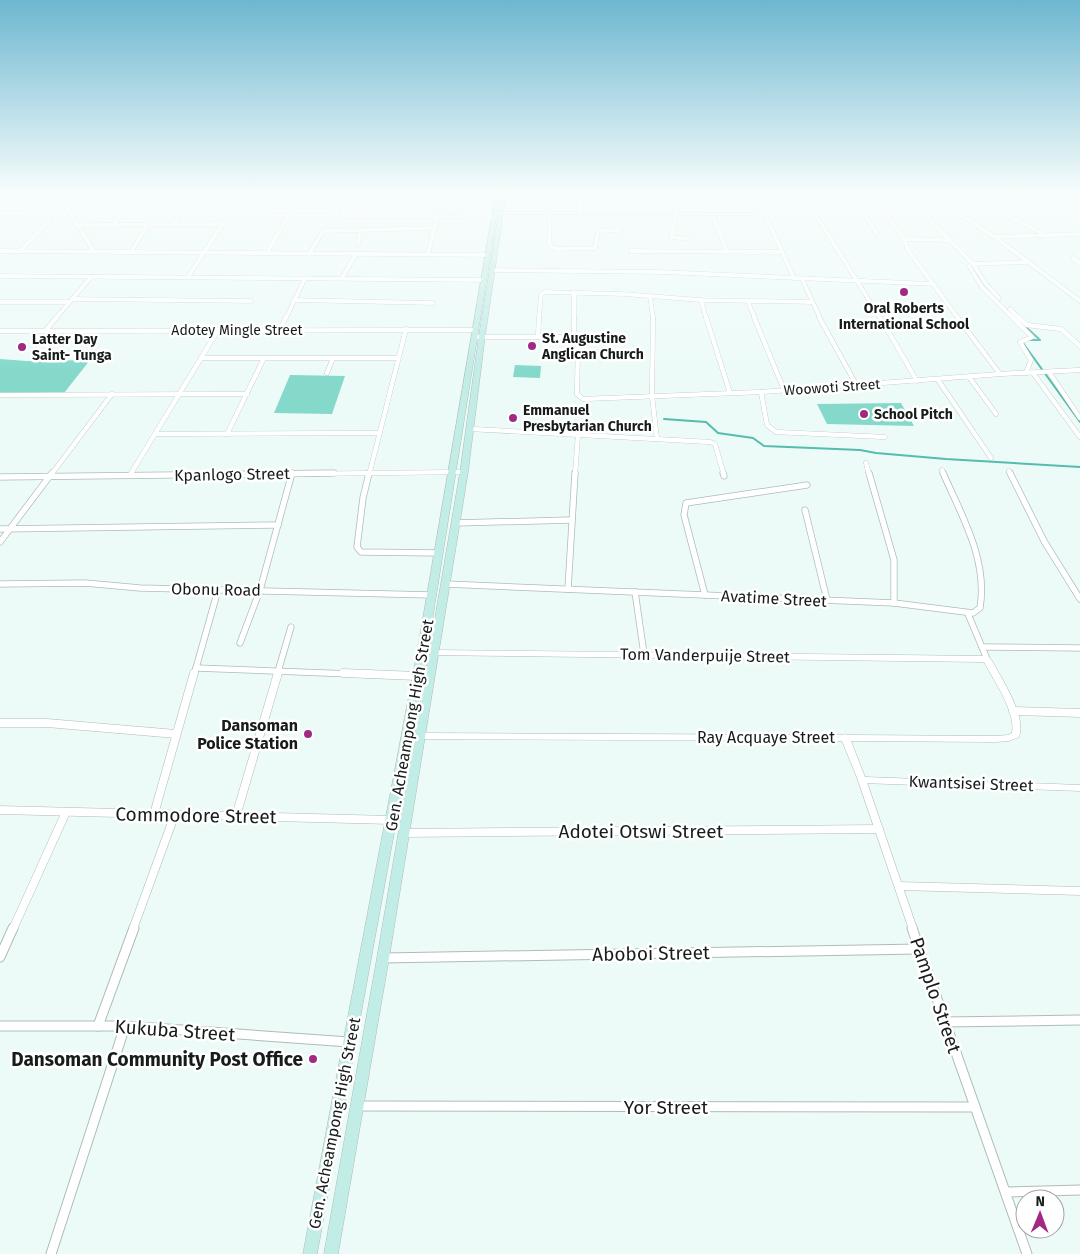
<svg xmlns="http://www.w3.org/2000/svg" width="1080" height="1254" font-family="'Fira Sans',sans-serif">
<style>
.green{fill:#84d9cb}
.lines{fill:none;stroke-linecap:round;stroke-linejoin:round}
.stream-far1{stroke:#56bcad;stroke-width:1}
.stream{stroke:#56bcad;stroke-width:2}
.minor-far4-casing{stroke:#aebcb9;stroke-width:4.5}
.minor-far3-casing{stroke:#aebcb9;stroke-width:5}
.minor-far2-casing{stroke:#aebcb9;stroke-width:7}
.minor-far1-casing{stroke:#aebcb9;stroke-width:9}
.minor-casing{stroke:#aebcb9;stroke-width:11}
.tertiary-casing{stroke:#aebcb9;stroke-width:1}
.secondary-casing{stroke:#aebcb9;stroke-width:1}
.minor-far4{stroke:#fff;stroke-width:4}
.minor-far3{stroke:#fff;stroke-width:4.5}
.minor-far2{stroke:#fff;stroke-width:5.5}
.minor-far1{stroke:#fff;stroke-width:8}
.minor{stroke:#fff;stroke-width:9}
.tertiary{fill:#fff;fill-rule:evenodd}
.secondary{fill:#c2ece6;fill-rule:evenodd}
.poi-dot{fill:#a22981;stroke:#fff;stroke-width:2}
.labels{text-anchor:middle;stroke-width:5;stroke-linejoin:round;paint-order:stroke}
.far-poi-label{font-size:14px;font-weight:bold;fill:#171c1b;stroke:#fff;text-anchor:start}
.far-street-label{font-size:14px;fill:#171c1b;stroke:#fff}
.street-label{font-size:16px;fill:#171c1b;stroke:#fff}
.poi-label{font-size:16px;font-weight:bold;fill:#171c1b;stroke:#fff;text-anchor:end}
.near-street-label{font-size:19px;fill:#171c1b;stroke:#fff}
.near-poi-label{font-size:19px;font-weight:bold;fill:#171c1b;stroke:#fff;text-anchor:end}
</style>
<rect width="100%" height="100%" fill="#edfbf8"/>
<g class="green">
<path d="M 0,359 L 27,361 L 90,360 L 64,393 L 0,393 Z"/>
<path d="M 515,365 L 541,366 L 540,378 L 513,377 Z"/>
<path d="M 290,375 L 345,376 L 332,414 L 274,413 Z"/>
<path d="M 901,403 L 914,426 L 827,424 L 817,404 Z"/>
</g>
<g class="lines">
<path class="stream-far1" d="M 1004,307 L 1015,317"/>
<g class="stream">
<path d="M 1025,326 L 1040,340 L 1026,340"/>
<path d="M 1023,343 L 1080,422"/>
<path d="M 664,419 L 706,422 L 718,433 L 753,438 L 764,446 L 860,450 L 876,453 L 946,459 L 1080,467"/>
</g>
<g class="minor-far4-casing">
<g id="minor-far4">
<path d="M 69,194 L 68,209 L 94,252"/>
<path d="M 580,194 L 580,214"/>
<path d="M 873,194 L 904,239 L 908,250 L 958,318"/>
<path d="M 905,194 L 973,264 L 1027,262"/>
<path d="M 0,195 L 19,194"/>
<path d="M 504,196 L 698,194"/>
<path d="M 69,197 L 191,197"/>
<path d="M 979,198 L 992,208 L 1042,233"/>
<path d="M 341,199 L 441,199"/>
<path d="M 751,199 L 1053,198 L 1072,194"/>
<path d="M 806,199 L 880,318"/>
<path d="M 855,199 L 877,234"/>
<path d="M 943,199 L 962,216 L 995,237 L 1080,301"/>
<path d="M 1066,212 L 1080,222"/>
<path d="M 0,213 L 29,213"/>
<path d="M 550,214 L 549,244 L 555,249 L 595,248 L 598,231 L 620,230"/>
<path d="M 676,214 L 671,237 L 688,239"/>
<path d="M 765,214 L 794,278"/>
<path d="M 230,215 L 495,217"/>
<path d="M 713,215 L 727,252"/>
<path d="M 335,216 L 343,194"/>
<path d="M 173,224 L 192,195"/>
<path d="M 76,225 L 224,224"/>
<path d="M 113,225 L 121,213 L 120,207"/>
<path d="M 995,237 L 1080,234"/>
<path d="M 904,239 L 949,240"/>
<path d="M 358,243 L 360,230"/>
<path d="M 0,251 L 488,255"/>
<path d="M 20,251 L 51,219"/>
<path d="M 631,251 L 782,252"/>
<path d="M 131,252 L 148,224"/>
<path d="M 267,253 L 300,194"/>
<path d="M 309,254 L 323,231 L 433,228"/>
<path d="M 428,254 L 437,217"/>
<path d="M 1073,258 L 1080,263"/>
<path d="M 973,264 L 986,284 L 999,298"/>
<path d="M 969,266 L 982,287 L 1013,318"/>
<path d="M 492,270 L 661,272 L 934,284"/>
<path d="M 0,276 L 484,280"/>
<path d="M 188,277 L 242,194"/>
<path d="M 342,278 L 356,254"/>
<path d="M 802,279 L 820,318"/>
<path d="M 574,292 L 574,318"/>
<path d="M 650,297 L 653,318"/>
<path d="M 72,299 L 251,301"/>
<path d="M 293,300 L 433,303"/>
<path d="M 701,300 L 706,318"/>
<path d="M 0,302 L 69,302"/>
<path d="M 748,302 L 755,318"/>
<path d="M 1010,309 L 1019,318"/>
<path d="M 56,318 L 91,277"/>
<path d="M 286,318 L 305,278"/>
<path d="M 539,318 L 541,294 L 545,292 L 623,294 L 701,300 L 811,302"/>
</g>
</g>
<g class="minor-far3-casing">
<g id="minor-far3">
<path d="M 574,317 L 574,339 L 578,343 L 577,394 L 583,399 L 761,392 L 1000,374 L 1080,370"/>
<path d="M 653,317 L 652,396 L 657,439"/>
<path d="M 706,317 L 730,393"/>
<path d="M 754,317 L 784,390"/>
<path d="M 819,317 L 857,386"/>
<path d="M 880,317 L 917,381"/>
<path d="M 957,317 L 1000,374"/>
<path d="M 1012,317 L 1032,337 L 1020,342 L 1031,360 L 1026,373"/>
<path d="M 1018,317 L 1027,325 L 1061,329 L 1080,346"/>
<path d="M 280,330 L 286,317"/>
<path d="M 0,331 L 475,330"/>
<path d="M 45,331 L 57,317"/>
<path d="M 478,337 L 566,337 L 574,339"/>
<path d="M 538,337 L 539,317"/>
<path d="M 201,358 L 398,358"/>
<path d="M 1049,372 L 1080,418"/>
<path d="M 327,373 L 333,358"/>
<path d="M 1033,373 L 1080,437"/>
<path d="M 969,377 L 996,414"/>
<path d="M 938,380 L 991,458"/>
<path d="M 761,392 L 767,425 L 776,432 L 885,437"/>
<path d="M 0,395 L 247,394"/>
<path d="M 471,429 L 710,442 L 715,444 L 724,475"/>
<path d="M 155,434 L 378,433"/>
<path d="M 227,434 L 264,358"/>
<path d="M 866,463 L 869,475"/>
<path d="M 942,470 L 944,475"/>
<path d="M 1009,471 L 1011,475"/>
<path d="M 51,475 L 112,394"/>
<path d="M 130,475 L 218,330"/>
<path d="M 218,475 L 464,472"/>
<path d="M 369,475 L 406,329"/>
<path d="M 575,475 L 578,435"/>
</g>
</g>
<g class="minor-far2-casing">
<g id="minor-far2">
<path d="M 369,473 L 363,498 L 357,547 L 361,552 L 439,553"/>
<path d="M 723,473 L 724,476"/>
<path d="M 869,473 L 894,560 L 894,603"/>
<path d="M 1010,473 L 1044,541 L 1080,599"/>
<path d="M 0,477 L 334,473"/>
<path d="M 805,510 L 827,600"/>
<path d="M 455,523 L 571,520"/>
<path d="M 0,529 L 278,525"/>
<path d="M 0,542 L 52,473"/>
<path d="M 0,584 L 85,583 L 140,588 L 432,595"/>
<path d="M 446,584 L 894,603 L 973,613 L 980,608 C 988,560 962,516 943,473"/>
<path d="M 568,589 L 575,473"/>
<path d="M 635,592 L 644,654"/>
<path d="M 705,595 L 684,515 L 686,503 L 807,485"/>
<path d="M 968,614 L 987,659"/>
<path d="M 240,643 L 260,590 L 292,473"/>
<path d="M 982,647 L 1080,648"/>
<path d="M 196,668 L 377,675"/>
<path d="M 194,675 L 218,590"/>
<path d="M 277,675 L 291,627"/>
</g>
</g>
<g class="minor-far1-casing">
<g id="minor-far1">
<path d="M 343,673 L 417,676"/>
<path d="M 1013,711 L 1080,713"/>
<path d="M 0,723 L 47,723 L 176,734"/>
<path d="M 862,780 L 913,929"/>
<path d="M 0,810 L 391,820"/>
<path d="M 154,814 L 194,673"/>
<path d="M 236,816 L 278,673"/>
<path d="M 404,833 L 879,829"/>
<path d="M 899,886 L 1080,891"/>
<path d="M 13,929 L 66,812"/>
<path d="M 133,929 L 175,814"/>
</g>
</g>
<g class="minor-casing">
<g id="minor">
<path d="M 912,928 L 1027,1254"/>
<path d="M 0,957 L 13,928"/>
<path d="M 383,958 L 919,949"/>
<path d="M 944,1022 L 1080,1020"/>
<path d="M 0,1026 L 125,1026 L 349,1042"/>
<path d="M 98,1026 L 134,928"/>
<path d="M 357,1106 L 975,1107"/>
<path d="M 1006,1192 L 1080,1190"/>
<path d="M 51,1254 L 125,1026"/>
</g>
</g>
<g class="tertiary-casing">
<g id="tertiary">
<path d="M 747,194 L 751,194 L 758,211 L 751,215 L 495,214 L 493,213 L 495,212 L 750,213 L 754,211 Z"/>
<path d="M 429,650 L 987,656 L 991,659 C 1001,678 1027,716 1019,737 L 1009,741 L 996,742 L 851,741 L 865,777 L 1080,785 L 1080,791 L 862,783 L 859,782 L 858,780 L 842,741 L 420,739 L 417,738 L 416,736 L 417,734 L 420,733 L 842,735 L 845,734 L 848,735 L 996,736 L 1008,735 L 1012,733 C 1016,712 994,681 984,662 L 426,655 L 425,653 Z"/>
</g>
</g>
<g class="secondary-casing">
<g id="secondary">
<path d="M 496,194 L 500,194 L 427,653 L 317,1254 L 303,1254 L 417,653 Z"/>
<path d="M 502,194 L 506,194 L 485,336 L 468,472 L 389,958 L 338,1254 L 324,1254 L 377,958 L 460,472 L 479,336 Z"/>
</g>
</g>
<use href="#minor-far4" class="minor-far4"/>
<use href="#minor-far3" class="minor-far3"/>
<use href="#minor-far2" class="minor-far2"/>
<use href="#minor-far1" class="minor-far1"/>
<use href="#minor" class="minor"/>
<use href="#tertiary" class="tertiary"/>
<use href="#secondary" class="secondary"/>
</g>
<linearGradient id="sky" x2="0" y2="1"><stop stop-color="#6db7d0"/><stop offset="0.52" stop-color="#f7fdfc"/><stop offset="1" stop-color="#f7fdfc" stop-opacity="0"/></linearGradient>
<rect width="1080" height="370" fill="url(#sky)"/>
<g class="poi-dot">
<circle cx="904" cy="292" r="5"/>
<circle cx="532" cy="346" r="5"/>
<circle cx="22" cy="347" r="5"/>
<circle cx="864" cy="414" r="5"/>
<circle cx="513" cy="418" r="5"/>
<circle cx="308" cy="734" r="5"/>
<circle cx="313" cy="1059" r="5"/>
</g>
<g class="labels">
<g class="far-poi-label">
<text x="904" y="313" text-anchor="middle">Oral Roberts<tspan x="904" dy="16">International School</tspan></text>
<text x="542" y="343">St. Augustine<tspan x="542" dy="16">Anglican Church</tspan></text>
<text x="32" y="344">Latter Day<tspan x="32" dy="16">Saint- Tunga</tspan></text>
<text x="523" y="415">Emmanuel<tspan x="523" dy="16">Presbytarian Church</tspan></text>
<text x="874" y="419">School Pitch</text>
</g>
<g class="far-street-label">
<text x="237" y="335">Adotey Mingle Street</text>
<text transform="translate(832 387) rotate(-4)" y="5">Woowoti Street</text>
</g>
<g class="street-label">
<text transform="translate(232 474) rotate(-1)" y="6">Kpanlogo Street</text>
<text transform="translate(216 589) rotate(1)" y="6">Obonu Road</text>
<text transform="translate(774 598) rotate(3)" y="6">Avatime Street</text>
<text transform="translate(705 655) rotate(1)" y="6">Tom Vanderpuije Street</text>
<text transform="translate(409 725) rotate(-80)" y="6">Gen. Acheampong High Street</text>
<text x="766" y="743">Ray Acquaye Street</text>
<text transform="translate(971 783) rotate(2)" y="6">Kwantsisei Street</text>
<text transform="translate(334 1123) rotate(-79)" y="6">Gen. Acheampong High Street</text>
</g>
<g class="poi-label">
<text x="298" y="731">Dansoman<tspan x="298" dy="18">Police Station</tspan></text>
</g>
<g class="near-street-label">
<text transform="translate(196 815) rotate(1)" y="7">Commodore Street</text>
<text x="641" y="838">Adotei Otswi Street</text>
<text transform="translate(651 953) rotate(-1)" y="7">Aboboi Street</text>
<text transform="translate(936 995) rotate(71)" y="7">Pamplo Street</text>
<text transform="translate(175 1030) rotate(4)" y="7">Kukuba Street</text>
<text x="666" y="1114">Yor Street</text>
</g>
<g class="near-poi-label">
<text x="303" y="1066">Dansoman Community Post Office</text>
</g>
</g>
<g transform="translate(1040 1214) rotate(1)"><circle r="24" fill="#ffffff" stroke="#a2a4a4"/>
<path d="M0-4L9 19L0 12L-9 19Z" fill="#a22981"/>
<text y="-8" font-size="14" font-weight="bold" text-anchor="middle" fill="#171c1b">N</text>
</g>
</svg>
